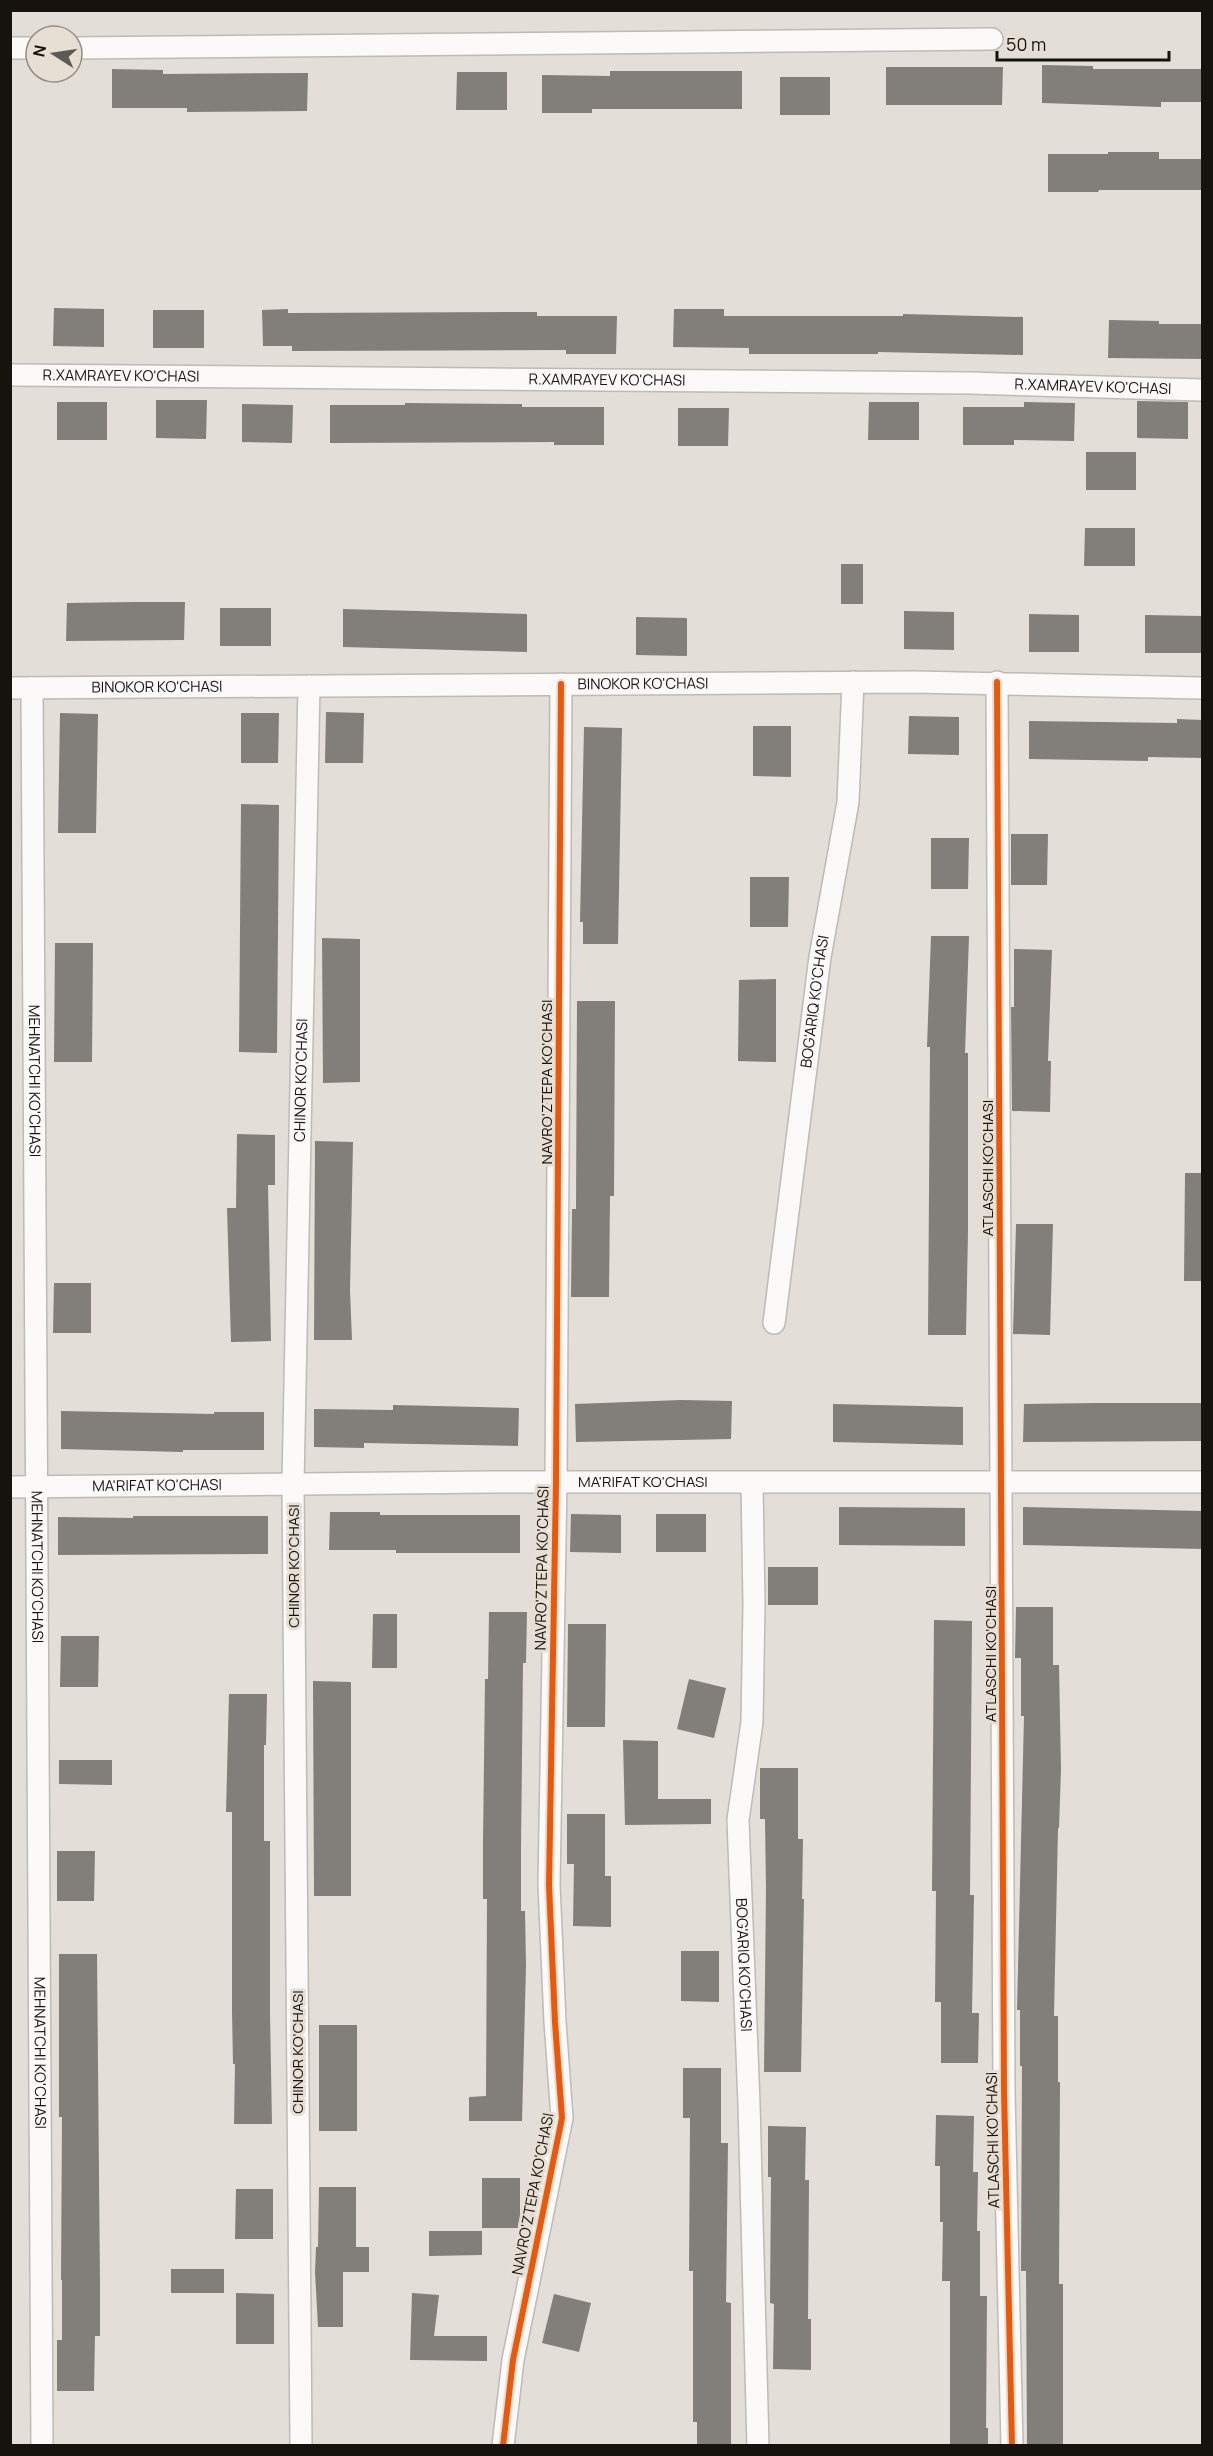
<svg xmlns="http://www.w3.org/2000/svg" width="1213" height="2456" font-family="Manrope,sans-serif">
<style>
.building{fill:#827e79}
.lines{fill:none;stroke-linecap:round;stroke-linejoin:round}
.minor-casing{stroke:#bebab5;stroke-width:24}
.minor{stroke:#fbfaf9;stroke-width:21}
.cycleway-casing{stroke:#e7dfd4;stroke-width:10}
.cycleway{stroke:#e8590c;stroke-width:6}
.labels{text-anchor:middle;stroke-width:6;stroke-linejoin:round;paint-order:stroke}
.street-label{font-size:15px;fill:#16130f;stroke:#e7dfd4}
</style>
<rect width="100%" height="100%" fill="#e3ded8"/>
<g class="building">
<path d="M 1042,65 L 1093,66 L 1093,69 L 1203,69 L 1203,102 L 1161,102 L 1161,107 L 1042,103 Z"/>
<path d="M 886,67 L 1003,67 L 1002,105 L 886,105 Z"/>
<path d="M 112,69 L 163,70 L 163,74 L 308,73 L 307,111 L 187,112 L 187,108 L 112,108 Z"/>
<path d="M 610,71 L 742,71 L 742,109 L 592,109 L 592,113 L 542,113 L 542,75 L 610,76 Z"/>
<path d="M 457,72 L 507,72 L 507,110 L 456,110 Z"/>
<rect x="780" y="77" width="50" height="38"/>
<path d="M 1108,152 L 1159,152 L 1159,159 L 1203,159 L 1203,190 L 1099,190 L 1098,192 L 1048,192 L 1048,154 L 1108,154 Z"/>
<path d="M 54,308 L 104,309 L 104,347 L 53,346 Z"/>
<path d="M 288,309 L 288,313 L 537,312 L 537,316 L 617,316 L 616,354 L 566,354 L 566,350 L 292,351 L 292,346 L 263,346 L 262,310 Z"/>
<path d="M 674,309 L 724,309 L 724,316 L 903,316 L 903,314 L 1023,317 L 1023,355 L 878,352 L 878,354 L 749,354 L 749,348 L 673,347 Z"/>
<rect x="153" y="310" width="51" height="38"/>
<path d="M 1109,320 L 1159,321 L 1159,324 L 1203,324 L 1203,359 L 1108,358 Z"/>
<path d="M 156,400 L 207,400 L 206,439 L 156,438 Z"/>
<path d="M 1137,401 L 1188,402 L 1188,439 L 1137,438 Z"/>
<rect x="57" y="402" width="50" height="38"/>
<path d="M 869,402 L 919,402 L 919,440 L 868,440 Z"/>
<path d="M 1024,402 L 1075,403 L 1074,441 L 1014,440 L 1014,445 L 963,445 L 963,407 L 1024,407 Z"/>
<path d="M 405,403 L 522,404 L 522,407 L 604,407 L 604,445 L 554,445 L 554,442 L 330,443 L 330,405 L 405,405 Z"/>
<path d="M 242,404 L 293,405 L 292,443 L 242,442 Z"/>
<path d="M 678,408 L 729,408 L 728,446 L 678,446 Z"/>
<rect x="1086" y="452" width="50" height="38"/>
<path d="M 1085,528 L 1135,528 L 1135,566 L 1084,566 Z"/>
<rect x="841" y="564" width="22" height="40"/>
<path d="M 134,602 L 185,602 L 184,640 L 66,641 L 67,603 Z"/>
<rect x="220" y="608" width="51" height="38"/>
<path d="M 343,609 L 527,614 L 527,652 L 343,647 Z"/>
<path d="M 904,611 L 954,612 L 954,650 L 904,649 Z"/>
<path d="M 1029,614 L 1079,615 L 1079,652 L 1029,652 Z"/>
<path d="M 1145,615 L 1203,616 L 1203,653 L 1145,653 Z"/>
<path d="M 636,617 L 687,618 L 687,656 L 636,655 Z"/>
<path d="M 326,712 L 364,713 L 363,763 L 325,763 Z"/>
<path d="M 60,713 L 98,714 L 96,833 L 58,833 Z"/>
<path d="M 241,713 L 279,713 L 278,763 L 241,763 Z"/>
<path d="M 909,716 L 959,717 L 959,755 L 908,754 Z"/>
<path d="M 1177,719 L 1203,720 L 1203,758 L 1148,757 L 1148,761 L 1029,759 L 1029,721 L 1177,723 Z"/>
<path d="M 753,726 L 791,726 L 791,777 L 753,776 Z"/>
<path d="M 584,727 L 622,728 L 618,944 L 583,944 L 583,922 L 580,922 Z"/>
<path d="M 241,804 L 279,805 L 277,1053 L 239,1052 Z"/>
<path d="M 1011,834 L 1048,834 L 1047,885 L 1011,885 Z"/>
<path d="M 931,838 L 969,838 L 968,889 L 931,889 Z"/>
<path d="M 750,877 L 789,877 L 788,927 L 750,927 Z"/>
<path d="M 931,936 L 969,936 L 965,1053 L 968,1053 L 968,1231 L 966,1335 L 928,1335 L 930,1047 L 927,1047 Z"/>
<path d="M 322,938 L 360,939 L 360,1082 L 323,1083 Z"/>
<path d="M 55,943 L 93,943 L 92,1062 L 54,1062 Z"/>
<path d="M 1014,949 L 1052,950 L 1048,1061 L 1051,1061 L 1050,1112 L 1012,1111 L 1011,1007 L 1014,1007 Z"/>
<path d="M 776,979 L 776,1062 L 738,1061 L 739,980 Z"/>
<path d="M 577,1001 L 615,1001 L 614,1196 L 610,1196 L 609,1297 L 571,1297 L 572,1209 L 576,1209 Z"/>
<path d="M 237,1134 L 275,1135 L 275,1185 L 268,1185 L 271,1341 L 231,1342 L 227,1208 L 236,1208 Z"/>
<path d="M 315,1141 L 353,1142 L 350,1290 L 352,1340 L 314,1340 Z"/>
<path d="M 1185,1173 L 1203,1173 L 1203,1281 L 1184,1281 Z"/>
<path d="M 1016,1224 L 1053,1224 L 1050,1335 L 1013,1334 Z"/>
<path d="M 54,1283 L 91,1283 L 91,1333 L 53,1333 Z"/>
<path d="M 681,1400 L 732,1401 L 731,1439 L 576,1442 L 575,1404 Z"/>
<path d="M 1095,1403 L 1203,1403 L 1203,1441 L 1023,1442 L 1024,1404 Z"/>
<path d="M 833,1404 L 963,1407 L 963,1445 L 833,1442 Z"/>
<path d="M 393,1405 L 519,1408 L 518,1446 L 364,1443 L 364,1448 L 314,1447 L 314,1409 L 393,1410 Z"/>
<path d="M 61,1411 L 214,1414 L 214,1412 L 264,1412 L 264,1450 L 183,1450 L 183,1452 L 61,1449 Z"/>
<path d="M 839,1507 L 965,1508 L 965,1546 L 839,1545 Z"/>
<path d="M 1023,1507 L 1203,1511 L 1203,1549 L 1023,1545 Z"/>
<path d="M 330,1512 L 380,1512 L 380,1515 L 520,1515 L 520,1553 L 396,1553 L 396,1550 L 329,1550 Z"/>
<path d="M 571,1514 L 621,1515 L 621,1553 L 570,1552 Z"/>
<rect x="656" y="1514" width="50" height="38"/>
<path d="M 133,1516 L 268,1516 L 268,1554 L 58,1555 L 58,1517 L 133,1518 Z"/>
<rect x="768" y="1567" width="50" height="38"/>
<path d="M 1016,1607 L 1053,1607 L 1053,1665 L 1059,1665 L 1061,1770 L 1059,1828 L 1058,1828 L 1054,2016 L 1058,2016 L 1058,2082 L 1060,2082 L 1059,2284 L 1063,2284 L 1063,2445 L 1027,2445 L 1026,2271 L 1021,2271 L 1022,2066 L 1020,2066 L 1020,2010 L 1017,2010 L 1024,1716 L 1021,1716 L 1021,1658 L 1015,1658 Z"/>
<path d="M 489,1612 L 527,1612 L 526,1663 L 523,1663 L 521,1848 L 521,1911 L 525,1911 L 526,1966 L 522,2121 L 469,2121 L 469,2097 L 486,2096 L 487,1899 L 483,1899 L 483,1843 L 485,1679 L 488,1679 Z"/>
<path d="M 373,1614 L 397,1614 L 397,1668 L 372,1668 Z"/>
<path d="M 934,1620 L 972,1621 L 970,1895 L 974,1895 L 972,2013 L 979,2013 L 978,2063 L 941,2063 L 941,2002 L 935,2002 L 936,1891 L 932,1891 Z"/>
<path d="M 568,1624 L 606,1624 L 605,1727 L 567,1727 Z"/>
<path d="M 61,1636 L 99,1636 L 98,1687 L 60,1687 Z"/>
<path d="M 689,1679 L 726,1688 L 714,1738 L 677,1729 Z"/>
<path d="M 313,1681 L 351,1682 L 351,1896 L 314,1896 Z"/>
<path d="M 229,1694 L 267,1694 L 266,1745 L 264,1745 L 264,1841 L 270,1841 L 270,2014 L 272,2124 L 234,2124 L 235,2064 L 233,2064 L 232,2012 L 232,1812 L 226,1812 Z"/>
<path d="M 623,1740 L 658,1741 L 658,1799 L 711,1799 L 711,1824 L 625,1825 Z"/>
<path d="M 59,1760 L 112,1760 L 112,1785 L 59,1784 Z"/>
<path d="M 760,1768 L 798,1768 L 798,1839 L 803,1839 L 802,1899 L 804,1899 L 801,2072 L 764,2072 L 766,1890 L 765,1819 L 760,1819 Z"/>
<path d="M 567,1814 L 605,1814 L 605,1876 L 611,1876 L 611,1927 L 573,1926 L 574,1864 L 567,1864 Z"/>
<path d="M 57,1851 L 95,1851 L 94,1901 L 57,1901 Z"/>
<path d="M 681,1951 L 719,1951 L 719,2002 L 681,2001 Z"/>
<path d="M 59,1954 L 97,1954 L 100,2285 L 100,2336 L 95,2336 L 94,2391 L 57,2391 L 57,2340 L 62,2340 L 62,2280 L 61,2280 L 62,2117 L 59,2117 Z"/>
<rect x="319" y="2025" width="38" height="106"/>
<path d="M 683,2068 L 721,2068 L 721,2143 L 728,2143 L 726,2302 L 731,2303 L 731,2445 L 697,2445 L 697,2422 L 693,2422 L 693,2271 L 689,2271 L 690,2118 L 683,2118 Z"/>
<path d="M 936,2115 L 974,2116 L 973,2172 L 978,2172 L 977,2231 L 980,2231 L 980,2296 L 987,2296 L 986,2428 L 988,2428 L 988,2445 L 950,2445 L 950,2281 L 942,2281 L 943,2222 L 940,2222 L 940,2166 L 935,2166 Z"/>
<path d="M 768,2126 L 806,2127 L 805,2180 L 809,2180 L 808,2319 L 811,2319 L 811,2370 L 773,2369 L 774,2304 L 770,2303 L 771,2177 L 768,2177 Z"/>
<rect x="482" y="2178" width="38" height="50"/>
<path d="M 319,2187 L 356,2187 L 356,2247 L 369,2247 L 369,2272 L 343,2272 L 343,2327 L 318,2327 L 315,2272 L 316,2247 L 318,2247 Z"/>
<path d="M 236,2189 L 273,2189 L 273,2239 L 235,2239 Z"/>
<path d="M 429,2231 L 482,2231 L 482,2255 L 429,2256 Z"/>
<rect x="171" y="2269" width="53" height="24"/>
<path d="M 236,2293 L 274,2294 L 274,2344 L 236,2344 Z"/>
<path d="M 412,2293 L 439,2295 L 434,2336 L 487,2336 L 487,2361 L 410,2360 Z"/>
<path d="M 554,2294 L 591,2303 L 579,2352 L 542,2343 Z"/>
</g>
<g class="lines">
<g class="minor-casing">
<g id="minor">
<path d="M 10,48 L 36,48"/>
<path d="M 72,48 L 992,39"/>
<path id="s1" d="M 10,375 L 970,383 L 1202,390"/>
<path d="M 997,682 L 1004,2091 L 1012,2446"/>
<path id="s2" d="M 10,688 L 914,682 L 1202,688"/>
<path id="s3" d="M 32,688 L 42,2446"/>
<path id="s4" d="M 774,1323 L 820,957 L 848,802 L 853,682"/>
<path id="s5" d="M 752,1484 L 754,1604 L 752,1722 L 738,1820 L 749,2104 L 758,2446"/>
<path id="s6" d="M 10,1487 L 492,1482 L 1202,1482"/>
<path id="s7" d="M 301,2446 L 293,1484 L 309,686"/>
<path d="M 503,2446 L 513,2360 L 562,2118 L 555,2022 L 549,1885 L 556,1482 L 561,684"/>
</g>
</g>
<use href="#minor" class="minor"/>
<g class="cycleway-casing">
<g id="cycleway">
<path d="M 997,682 L 1004,2091 L 1012,2446"/>
<path d="M 503,2446 L 513,2360 L 562,2118 L 555,2022 L 549,1885 L 556,1482 L 561,684"/>
</g>
</g>
<use href="#cycleway" class="cycleway"/>
</g>
<g class="labels">
<g class="street-label">
<text dy="5" stroke="none"><textPath href="#s1" startOffset="111">R.XAMRAYEV KO'CHASI</textPath></text>
<text dy="5" stroke="none"><textPath href="#s1" startOffset="597">R.XAMRAYEV KO'CHASI</textPath></text>
<text dy="5" stroke="none"><textPath href="#s1" startOffset="1083">R.XAMRAYEV KO'CHASI</textPath></text>
<text dy="5" stroke="none"><textPath href="#s2" startOffset="633">BINOKOR KO'CHASI</textPath></text>
<text dy="5" stroke="none"><textPath href="#s2" startOffset="147">BINOKOR KO'CHASI</textPath></text>
<text dy="5" stroke="none"><textPath href="#s4" startOffset="324">BOG'ARIQ KO'CHASI</textPath></text>
<text dy="5" stroke="none"><textPath href="#s7" startOffset="1366">CHINOR KO'CHASI</textPath></text>
<text dy="5" stroke="none"><textPath href="#s3" startOffset="393">MEHNATCHI KO'CHASI</textPath></text>
<text transform="translate(547 1082) rotate(-90)" y="5">NAVRO'ZTEPA KO'CHASI</text>
<text transform="translate(988 1168) rotate(-90)" y="5">ATLASCHI KO'CHASI</text>
<text dy="5" stroke="none"><textPath href="#s6" startOffset="633">MA'RIFAT KO'CHASI</textPath></text>
<text dy="5" stroke="none"><textPath href="#s6" startOffset="147">MA'RIFAT KO'CHASI</textPath></text>
<text transform="translate(294 1566) rotate(-90)" y="5">CHINOR KO'CHASI</text>
<text dy="5" stroke="none"><textPath href="#s3" startOffset="879">MEHNATCHI KO'CHASI</textPath></text>
<text transform="translate(542 1568) rotate(-89)" y="5">NAVRO'ZTEPA KO'CHASI</text>
<text transform="translate(991 1654) rotate(-90)" y="5">ATLASCHI KO'CHASI</text>
<text dy="5" stroke="none"><textPath href="#s5" startOffset="482">BOG'ARIQ KO'CHASI</textPath></text>
<text transform="translate(298 2052) rotate(-90)" y="5">CHINOR KO'CHASI</text>
<text dy="5" stroke="none"><textPath href="#s3" startOffset="1365">MEHNATCHI KO'CHASI</textPath></text>
<text transform="translate(993 2140) rotate(-91)" y="5">ATLASCHI KO'CHASI</text>
<text transform="translate(533 2194) rotate(-79)" y="5">NAVRO'ZTEPA KO'CHASI</text>
</g>
</g>
<rect width="1213" height="2456" fill="none" stroke="#16130f" stroke-width="24"/>
<g transform="translate(54 54) rotate(282)"><circle r="28" fill="#e7dfd4" stroke="#938d85" stroke-width="1.5"/>
<path d="M0-4.5L10 22L0 15L-10 22Z" fill="#5e5a55"/>
<text y="-9" font-size="16" font-weight="bold" text-anchor="middle" fill="#16130f">N</text>
</g>
<path d="M997 51v9h172v-9" fill="none" stroke="#16130f" stroke-width="3"/>
<text x="1006" y="51" font-size="18" fill="#16130f" stroke="#e7dfd4" stroke-width="4.5" paint-order="stroke">50 m</text>
</svg>
